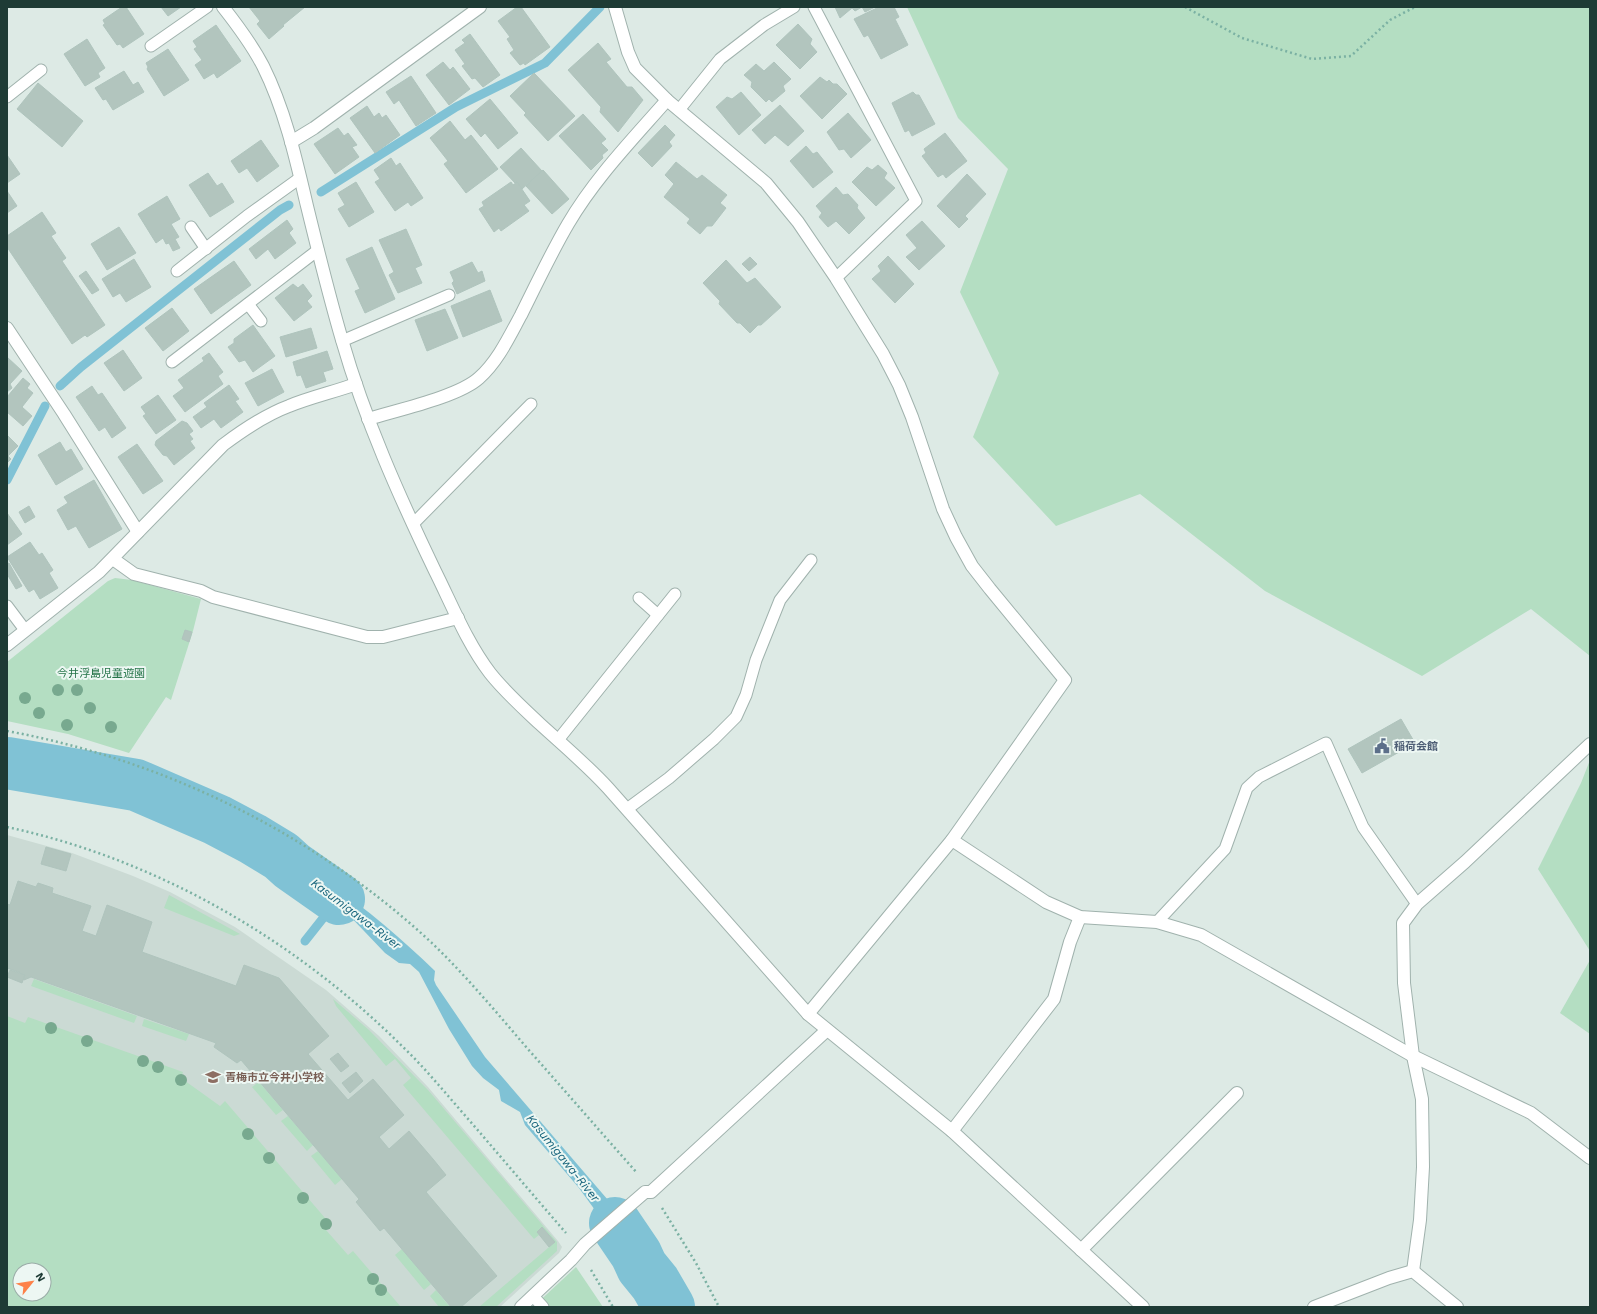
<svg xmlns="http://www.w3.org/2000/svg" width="1597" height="1314" font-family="'Work Sans','Noto Sans JP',sans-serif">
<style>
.built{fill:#cbdad4;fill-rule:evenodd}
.green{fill:#b4dec2;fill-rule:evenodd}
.water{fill:#80c2d5}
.pier{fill:#ddeae5}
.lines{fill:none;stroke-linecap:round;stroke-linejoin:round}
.stream{stroke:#80c2d5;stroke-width:9}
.river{stroke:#80c2d5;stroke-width:52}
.building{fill:#b2c5be;stroke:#afc4bd}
.service-casing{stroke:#a0b2ad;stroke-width:13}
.minor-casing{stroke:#a0b2ad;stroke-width:14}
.tertiary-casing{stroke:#a0b2ad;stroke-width:14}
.path{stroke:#7bb1a3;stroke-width:2.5;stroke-dasharray:2 3;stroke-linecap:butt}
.service{stroke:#fff;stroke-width:11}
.minor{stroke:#fff;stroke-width:12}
.tertiary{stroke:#fff;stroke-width:12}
.tree{fill:#78a98f}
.labels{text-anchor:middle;stroke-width:4;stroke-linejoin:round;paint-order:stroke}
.park-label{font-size:11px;fill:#257449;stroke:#edf7f3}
.service-label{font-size:11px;font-weight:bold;fill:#4e5e75;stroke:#edf7f3;text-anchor:start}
.education-label{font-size:11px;font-weight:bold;fill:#785e54;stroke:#edf7f3;text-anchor:start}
.water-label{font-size:12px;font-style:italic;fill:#14627a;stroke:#edf7f3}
</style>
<rect width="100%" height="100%" fill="#ddeae5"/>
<path class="built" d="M 7,835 L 72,853 L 133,876 L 170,892 L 235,927 L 326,990 L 379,1036 L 428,1087 L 558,1241 L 562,1247 L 559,1253 L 500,1307 L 7,1307 ZM 20,1270 L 44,1270 L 44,1294 L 20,1294 Z"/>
<g class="green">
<path d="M 907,7 L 1590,7 L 1590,656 L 1531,609 L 1422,676 L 1265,591 L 1140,494 L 1056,526 L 973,437 L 999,373 L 960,292 L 1008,169 L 958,118 Z"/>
<path d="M 115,578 L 132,580 L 201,599 L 193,631 L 171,700 L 166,697 L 129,753 L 68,734 L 7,721 L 7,662 L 108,581 Z"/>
<path d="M 1590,760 L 1590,951 L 1538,869 L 1581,783 Z"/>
<path d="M 169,895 L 240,934 L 234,936 L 164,908 Z"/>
<path d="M 1590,960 L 1590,1034 L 1560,1013 Z"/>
<path d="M 34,979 L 137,1016 L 134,1023 L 31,986 Z"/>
<path d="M 333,999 L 369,1030 L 428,1090 L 557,1242 L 557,1251 L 496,1307 L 479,1307 L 555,1242 L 542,1227 L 537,1232 L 539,1235 L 534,1239 L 403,1085 L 411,1078 L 395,1059 L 386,1066 L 336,1006 Z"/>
<path d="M 7,1016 L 25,1023 L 28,1017 L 183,1072 L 181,1078 L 220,1106 L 225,1101 L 331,1225 L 326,1230 L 348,1255 L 353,1251 L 401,1307 L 7,1307 ZM 20,1270 L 44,1270 L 44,1294 L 20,1294 Z"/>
<path d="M 144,1019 L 189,1034 L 186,1041 L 142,1026 Z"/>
<path d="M 259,1082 L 283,1110 L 276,1115 L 252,1087 Z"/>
<path d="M 288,1116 L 313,1145 L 307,1151 L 281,1121 Z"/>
<path d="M 318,1151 L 342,1179 L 335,1185 L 311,1156 Z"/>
<path d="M 402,1249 L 431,1284 L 424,1290 L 395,1255 Z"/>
<path d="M 576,1267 L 603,1307 L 533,1307 Z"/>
<path d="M 436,1290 L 450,1307 L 439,1307 L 430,1296 Z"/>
</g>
<g class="water">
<path d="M 7,747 C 34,752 61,759 87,767 C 104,772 121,776 136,785 L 108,792 L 95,787 L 79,792 L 40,782 L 7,778 Z"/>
<path d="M 281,856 C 299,861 313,872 329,883 C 367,909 402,939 435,971 L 434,980 L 436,985 L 485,1057 L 608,1200 L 646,1253 L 647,1266 L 652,1270 L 655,1283 L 642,1275 L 579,1188 L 525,1125 L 520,1112 L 501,1101 L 499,1090 L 483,1078 L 472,1066 L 449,1029 L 419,972 L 410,964 L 399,963 L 385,953 L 344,910 L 325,897 L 317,896 C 307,882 297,876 281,869 L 285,862 Z"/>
</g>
<path class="pier" d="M 613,1203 L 634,1232 L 618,1247 L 598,1216 Z"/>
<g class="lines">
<g class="stream">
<path d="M 321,192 L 456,107 L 545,63 L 600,7"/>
<path d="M 60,386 L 81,367 L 280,210 L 289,205"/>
<path d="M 7,480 L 45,406"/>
<path d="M 305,941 L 339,898"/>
</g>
<g class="river">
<path d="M 7,763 L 136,785 L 217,820 L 253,839 L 281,856 L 292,866 L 339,899"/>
<path d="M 615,1223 L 636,1254 L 642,1267 L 655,1283 L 669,1307"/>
</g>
</g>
<g class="building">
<path d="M 122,7 L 126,7 L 144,34 L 123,48 L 120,44 L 117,45 L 103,25 L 105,24 L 103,20 Z"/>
<path d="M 161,7 L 181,7 L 168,16 Z"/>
<path d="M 249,7 L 305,7 L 283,25 L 284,26 L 269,39 L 257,24 L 260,21 Z"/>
<path d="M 517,7 L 521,7 L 550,47 L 525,65 L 524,63 L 520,65 L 510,53 L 514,50 L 507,39 L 510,37 L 498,21 Z"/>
<path d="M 835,7 L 875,7 L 865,12 L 862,7 L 855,11 L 852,8 L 840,18 Z"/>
<path d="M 879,7 L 894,7 L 899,17 L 895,19 L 908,45 L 881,59 L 868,35 L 864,37 L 854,19 Z"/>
<path d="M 798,24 L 812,39 L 810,44 L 817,52 L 800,69 L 776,45 Z"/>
<path d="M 216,25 L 241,61 L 217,78 L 214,73 L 204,79 L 195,65 L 202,60 L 194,49 L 197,47 L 193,41 Z"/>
<path d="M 470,34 L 500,75 L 483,87 L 475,78 L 472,79 L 462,66 L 465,64 L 455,50 L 465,43 L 462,40 Z"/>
<path d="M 87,39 L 105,68 L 98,73 L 100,77 L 85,86 L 64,54 Z"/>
<path d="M 598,43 L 611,59 L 606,62 L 627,87 L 632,87 L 643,100 L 618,132 L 600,112 L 601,107 L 568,70 Z"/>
<path d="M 168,49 L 189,80 L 164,96 L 147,69 L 148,67 L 146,63 Z"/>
<path d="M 443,62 L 450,70 L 453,67 L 470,89 L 449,105 L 426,75 Z"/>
<path d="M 774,62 L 791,79 L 783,86 L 785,91 L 772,102 L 769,99 L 766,102 L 751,87 L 752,82 L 744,75 L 756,64 L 764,71 Z"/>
<path d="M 124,71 L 133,85 L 138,82 L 144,92 L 113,110 L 106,99 L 103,100 L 95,88 Z"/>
<path d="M 534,73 L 575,116 L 548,141 L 524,115 L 526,113 L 510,96 Z"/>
<path d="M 411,76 L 436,113 L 416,126 L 399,100 L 394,104 L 386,92 Z"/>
<path d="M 820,77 L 827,82 L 829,80 L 833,84 L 837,84 L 847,94 L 822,119 L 800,96 Z"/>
<path d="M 38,83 L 83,121 L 62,147 L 17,109 Z"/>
<path d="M 741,92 L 761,115 L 739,135 L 716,107 L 727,97 L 732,99 Z"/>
<path d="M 913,92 L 916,95 L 919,95 L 935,124 L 912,136 L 909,130 L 905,132 L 892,103 Z"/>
<path d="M 490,99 L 518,133 L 498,149 L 485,133 L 481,137 L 466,119 Z"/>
<path d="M 780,105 L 804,131 L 788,146 L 775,135 L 765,144 L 752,130 Z"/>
<path d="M 367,106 L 374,117 L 379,113 L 382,118 L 386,115 L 400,135 L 375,153 L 350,118 Z"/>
<path d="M 848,113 L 871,140 L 851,158 L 844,149 L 839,150 L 827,132 Z"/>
<path d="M 583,114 L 606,139 L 601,143 L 608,150 L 602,155 L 603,158 L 591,170 L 559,136 Z"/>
<path d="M 450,121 L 465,140 L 471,135 L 498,169 L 466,193 L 444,164 L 448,161 L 430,138 Z"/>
<path d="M 665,125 L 675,135 L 669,142 L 672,146 L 652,167 L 638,153 Z"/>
<path d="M 338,128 L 344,136 L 348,133 L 357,145 L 352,147 L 359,157 L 335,174 L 314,144 Z"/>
<path d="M 945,133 L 967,161 L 946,178 L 943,174 L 938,177 L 922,156 L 926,153 L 924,149 Z"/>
<path d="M 261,140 L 279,166 L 257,182 L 247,168 L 239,173 L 231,161 Z"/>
<path d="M 806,146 L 813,154 L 817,152 L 833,172 L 813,188 L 790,161 Z"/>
<path d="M 521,148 L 542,171 L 522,189 L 517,182 L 515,183 L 500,167 Z"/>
<path d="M 7,155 L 20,174 L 7,183 Z"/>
<path d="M 391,158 L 396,166 L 400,163 L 423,198 L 411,206 L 408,202 L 395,211 L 375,182 L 380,179 L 374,170 Z"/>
<path d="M 676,162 L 697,179 L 702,175 L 727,195 L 720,203 L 726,208 L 712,226 L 707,226 L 700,234 L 687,223 L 690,219 L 664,197 L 674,184 L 665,175 Z"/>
<path d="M 878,165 L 887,173 L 884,178 L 895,188 L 876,206 L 852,182 L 867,167 L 872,170 Z"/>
<path d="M 543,170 L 569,199 L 552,214 L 526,186 Z"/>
<path d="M 208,173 L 217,186 L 222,183 L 234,202 L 210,217 L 189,185 Z"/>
<path d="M 967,174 L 986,194 L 965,216 L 968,219 L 959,228 L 937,206 Z"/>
<path d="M 356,182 L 374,212 L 349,227 L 338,209 L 345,205 L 338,193 Z"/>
<path d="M 511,182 L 513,185 L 517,182 L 530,201 L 524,205 L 529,211 L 501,231 L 499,228 L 494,232 L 479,209 L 484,206 L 482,202 Z"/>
<path d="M 836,187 L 843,195 L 848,194 L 858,205 L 857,208 L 865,218 L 849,234 L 836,221 L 828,227 L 819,217 L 822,213 L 816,206 Z"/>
<path d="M 7,191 L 17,206 L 7,213 Z"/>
<path d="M 167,196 L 180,219 L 171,224 L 179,237 L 175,239 L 180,248 L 173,251 L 169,243 L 166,244 L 163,238 L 156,243 L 138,214 Z"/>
<path d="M 42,212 L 56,233 L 51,236 L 66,258 L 62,261 L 105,325 L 87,337 L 85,335 L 72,344 L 7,247 L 7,236 Z"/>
<path d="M 287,220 L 293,229 L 289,233 L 296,243 L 275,259 L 268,249 L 256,259 L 249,249 Z"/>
<path d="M 922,221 L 945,246 L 919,270 L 906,257 L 917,248 L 906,235 Z"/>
<path d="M 119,227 L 136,253 L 107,270 L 91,244 Z"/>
<path d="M 406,229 L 422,265 L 415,268 L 422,283 L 398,293 L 389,275 L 394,272 L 379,240 Z"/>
<path d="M 372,247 L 395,299 L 365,313 L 355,291 L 360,289 L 346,259 Z"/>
<path d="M 888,256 L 914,284 L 895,303 L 872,279 L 881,271 L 878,266 Z"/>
<path d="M 750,257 L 757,264 L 749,271 L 742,264 Z"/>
<path d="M 134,259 L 151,287 L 126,302 L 120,293 L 113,297 L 102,279 Z"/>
<path d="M 726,260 L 747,283 L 755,278 L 781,307 L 761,325 L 758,325 L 750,333 L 740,323 L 737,323 L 719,304 L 720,301 L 703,283 Z"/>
<path d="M 234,261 L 251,285 L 211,314 L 194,289 Z"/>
<path d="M 472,262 L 478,273 L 482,271 L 485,281 L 457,294 L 452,283 L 454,281 L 450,272 Z"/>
<path d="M 86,271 L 99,290 L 92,294 L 79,276 Z"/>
<path d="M 293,284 L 298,288 L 303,284 L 312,296 L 307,301 L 312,307 L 294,321 L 275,298 Z"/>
<path d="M 490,290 L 502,321 L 463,337 L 451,306 Z"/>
<path d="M 172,308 L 189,331 L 163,351 L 145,328 Z"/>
<path d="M 445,309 L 458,338 L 427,351 L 415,320 Z"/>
<path d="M 253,325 L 275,356 L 253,372 L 245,360 L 239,362 L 228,347 L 234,343 L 234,339 Z"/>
<path d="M 311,328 L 317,348 L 286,357 L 280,337 Z"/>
<path d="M 123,350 L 142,378 L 124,391 L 104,363 Z"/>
<path d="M 327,351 L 333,369 L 323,372 L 326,381 L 306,388 L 301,375 L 297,376 L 293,362 Z"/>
<path d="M 209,353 L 223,372 L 218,376 L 223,384 L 185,412 L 173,396 L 184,388 L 178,380 L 204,361 L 202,358 Z"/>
<path d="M 7,357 L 22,371 L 10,384 L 12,388 L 7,392 Z"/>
<path d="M 272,369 L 284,392 L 258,406 L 245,383 Z"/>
<path d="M 23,378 L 30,384 L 27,388 L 33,393 L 22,407 L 32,416 L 23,426 L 7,412 L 7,397 Z"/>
<path d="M 229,385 L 239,399 L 235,401 L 243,412 L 221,428 L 214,419 L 201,428 L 193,417 L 207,407 L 204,403 Z"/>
<path d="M 92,386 L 98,395 L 102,393 L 126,428 L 112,438 L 105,427 L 99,431 L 76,397 Z"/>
<path d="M 158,395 L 176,420 L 156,434 L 143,416 L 146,414 L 141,407 Z"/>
<path d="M 182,421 L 187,423 L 193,431 L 189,434 L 193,439 L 190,441 L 195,448 L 174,465 L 167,456 L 163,455 L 155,445 L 156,441 Z"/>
<path d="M 7,435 L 18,446 L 8,456 L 11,459 L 7,463 Z"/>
<path d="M 60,442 L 66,452 L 71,449 L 83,469 L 56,485 L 38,455 Z"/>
<path d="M 137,444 L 163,481 L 143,494 L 118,457 Z"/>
<path d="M 94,480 L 122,529 L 89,548 L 76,526 L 68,530 L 57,510 L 68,503 L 64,497 Z"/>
<path d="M 29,506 L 35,517 L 25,523 L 19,512 Z"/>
<path d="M 7,513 L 22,534 L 7,545 Z"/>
<path d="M 30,542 L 39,555 L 42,553 L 53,570 L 49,573 L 58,588 L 40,599 L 34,589 L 29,592 L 7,557 Z"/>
<path d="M 9,563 L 22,586 L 16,589 L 7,574 L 7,564 Z"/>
<path d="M 185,630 L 192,632 L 189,642 L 182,639 Z"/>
<path d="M 1401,719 L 1415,743 L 1362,773 L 1348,749 Z"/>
<path d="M 46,847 L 71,854 L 66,871 L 41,864 Z"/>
<path d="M 18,881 L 36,887 L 38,883 L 53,888 L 52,893 L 91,906 L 82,931 L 96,936 L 107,905 L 152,922 L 142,952 L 236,986 L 244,965 L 279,978 L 329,1036 L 308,1054 L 348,1100 L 373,1079 L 404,1115 L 379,1137 L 389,1149 L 409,1131 L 433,1159 L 446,1175 L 426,1192 L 497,1276 L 461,1307 L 451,1307 L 384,1228 L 380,1231 L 356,1202 L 359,1199 L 241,1060 L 237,1063 L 214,1047 L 216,1043 L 31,977 L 24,980 L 21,973 L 7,968 L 7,904 L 10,905 Z"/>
<path d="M 10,970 L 25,975 L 22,983 L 7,977 Z"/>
<path d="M 338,1053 L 349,1066 L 341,1072 L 330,1059 Z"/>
<path d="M 356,1072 L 363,1081 L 350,1093 L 342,1083 Z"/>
<path d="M 542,1227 L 555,1242 L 549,1247 L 537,1232 Z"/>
</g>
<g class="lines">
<g class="service-casing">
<g id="service">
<path d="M 814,7 L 916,201 L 836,278"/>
<path d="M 151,46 L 207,7"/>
<path d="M 7,97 L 41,70"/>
<path d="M 679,110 L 720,59 L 764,25 L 794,7"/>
<path d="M 191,227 L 206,249"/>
<path d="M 177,271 L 247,216 L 300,178"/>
<path d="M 248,304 L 261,321"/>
<path d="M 342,341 L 449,295"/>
<path d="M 172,362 L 318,250"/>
<path d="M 413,524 L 531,404"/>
<path d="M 639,598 L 658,615"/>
<path d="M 7,606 L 25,630"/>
<path d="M 558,740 L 675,594"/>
<path d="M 627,809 L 669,778 L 714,739 L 736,717 L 746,695 L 756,660 L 780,600 L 811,560"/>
<path d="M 1157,922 L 1225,849 L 1247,788 L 1259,777 L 1326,743 L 1363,827 L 1417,904"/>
<path d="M 533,1296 L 543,1307"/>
</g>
</g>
<g class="minor-casing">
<g id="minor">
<path d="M 615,7 L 628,52 L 635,68 L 667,100 L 766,183 L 798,222 L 836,278 L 883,354 L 899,385 L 912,417 L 943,509 L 956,537 L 972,566 L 990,589 L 1065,680 L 952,840 L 808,1014"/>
<path d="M 291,142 L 314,128 L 480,7"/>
<path d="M 7,328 L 64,414 L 138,532"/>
<path d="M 368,419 C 397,410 458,397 479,378 C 498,361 509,337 521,315 C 536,285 551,253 568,224 C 595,178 632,140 667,100"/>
<path d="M 113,559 L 134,574 L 201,591 L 213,597 L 367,637 L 383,637 L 458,618"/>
<path d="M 7,645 L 99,572 L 223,445 C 243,430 265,415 289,406 C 311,397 334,392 356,384"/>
<path d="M 952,840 L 1046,902 L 1080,917 L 1157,922 L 1201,935 L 1413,1056 L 1531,1113 L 1590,1158"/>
<path d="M 952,1131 L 1054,999 L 1070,942 L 1080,917"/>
<path d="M 1081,1250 L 1237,1093"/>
<path d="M 1413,1271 L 1420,1220 L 1423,1167 L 1422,1099 L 1413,1056 L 1404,983 L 1403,923 L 1417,904 L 1465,862 L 1590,744"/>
<path d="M 521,1307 L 571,1260 L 585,1244 L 645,1192 L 651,1192 L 827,1030"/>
<path d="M 1314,1307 L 1389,1278 L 1413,1271 L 1457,1307"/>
</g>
</g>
<g class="tertiary-casing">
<path id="tertiary" d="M 223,7 C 238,26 252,45 263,66 C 285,110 296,159 307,206 C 318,251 329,296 342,340 C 365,420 399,496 435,571 C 452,605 467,643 490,673 C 505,692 523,708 540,724 C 563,745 587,765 608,788 L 808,1014 L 952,1131 L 1143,1307"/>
</g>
<g class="path">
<path d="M 1185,7 L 1242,38 L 1312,59 L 1351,56 L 1390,20 L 1415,7"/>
<path d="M 7,731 C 165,760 317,835 434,945 C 467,977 497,1013 527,1048 C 564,1090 600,1131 637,1173"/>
<path d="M 7,827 C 156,859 294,939 402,1046 C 426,1069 447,1095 469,1120 C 501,1157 533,1195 566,1233"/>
<path d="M 662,1208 L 696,1263 L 719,1307"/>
<path d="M 591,1270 L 613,1307"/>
</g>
<use href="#service" class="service"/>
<use href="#minor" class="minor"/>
<use href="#tertiary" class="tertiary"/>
</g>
<g class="tree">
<circle cx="58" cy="690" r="6"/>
<circle cx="77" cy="690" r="6"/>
<circle cx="25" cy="698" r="6"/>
<circle cx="90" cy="708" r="6"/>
<circle cx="39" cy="713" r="6"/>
<circle cx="67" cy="725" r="6"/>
<circle cx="111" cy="727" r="6"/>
<circle cx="51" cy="1028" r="6"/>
<circle cx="87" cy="1041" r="6"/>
<circle cx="143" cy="1061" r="6"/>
<circle cx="158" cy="1067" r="6"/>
<circle cx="181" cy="1080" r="6"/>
<circle cx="248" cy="1134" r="6"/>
<circle cx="269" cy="1158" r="6"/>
<circle cx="303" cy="1198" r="6"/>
<circle cx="326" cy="1224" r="6"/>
<circle cx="373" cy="1279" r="6"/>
<circle cx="381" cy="1290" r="6"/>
</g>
<defs>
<g id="civic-bare" transform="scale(1.2)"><path d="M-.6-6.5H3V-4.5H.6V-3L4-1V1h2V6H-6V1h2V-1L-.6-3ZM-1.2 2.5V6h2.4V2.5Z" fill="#5c6f8a" stroke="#edf7f3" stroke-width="2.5" paint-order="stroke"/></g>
<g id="school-bare" transform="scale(1.2)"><path d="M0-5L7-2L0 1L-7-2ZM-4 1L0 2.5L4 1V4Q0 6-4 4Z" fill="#8d6e63" stroke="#edf7f3" stroke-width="2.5" paint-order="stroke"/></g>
</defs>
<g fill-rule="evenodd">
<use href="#civic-bare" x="1382" y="746"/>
<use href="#school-bare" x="213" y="1077"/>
</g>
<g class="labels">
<g class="park-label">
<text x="101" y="677">今井浮島児童遊園</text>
</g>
<g class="service-label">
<text x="1394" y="750">稲荷会館</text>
</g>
<g class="education-label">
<text x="225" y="1081">青梅市立今井小学校</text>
</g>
<g class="water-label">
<text transform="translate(356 914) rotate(37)" y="4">Kasumigawa-River</text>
<text transform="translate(563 1158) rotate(51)" y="4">Kasumigawa-River</text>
</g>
</g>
<rect width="1597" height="1314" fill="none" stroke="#1e3b35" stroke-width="16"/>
<g transform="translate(32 1282) rotate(60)"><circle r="19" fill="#edf7f3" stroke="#9aaca7"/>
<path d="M0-3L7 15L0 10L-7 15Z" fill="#fd8149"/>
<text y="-6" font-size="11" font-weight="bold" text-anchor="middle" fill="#1e3b35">N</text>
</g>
</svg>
